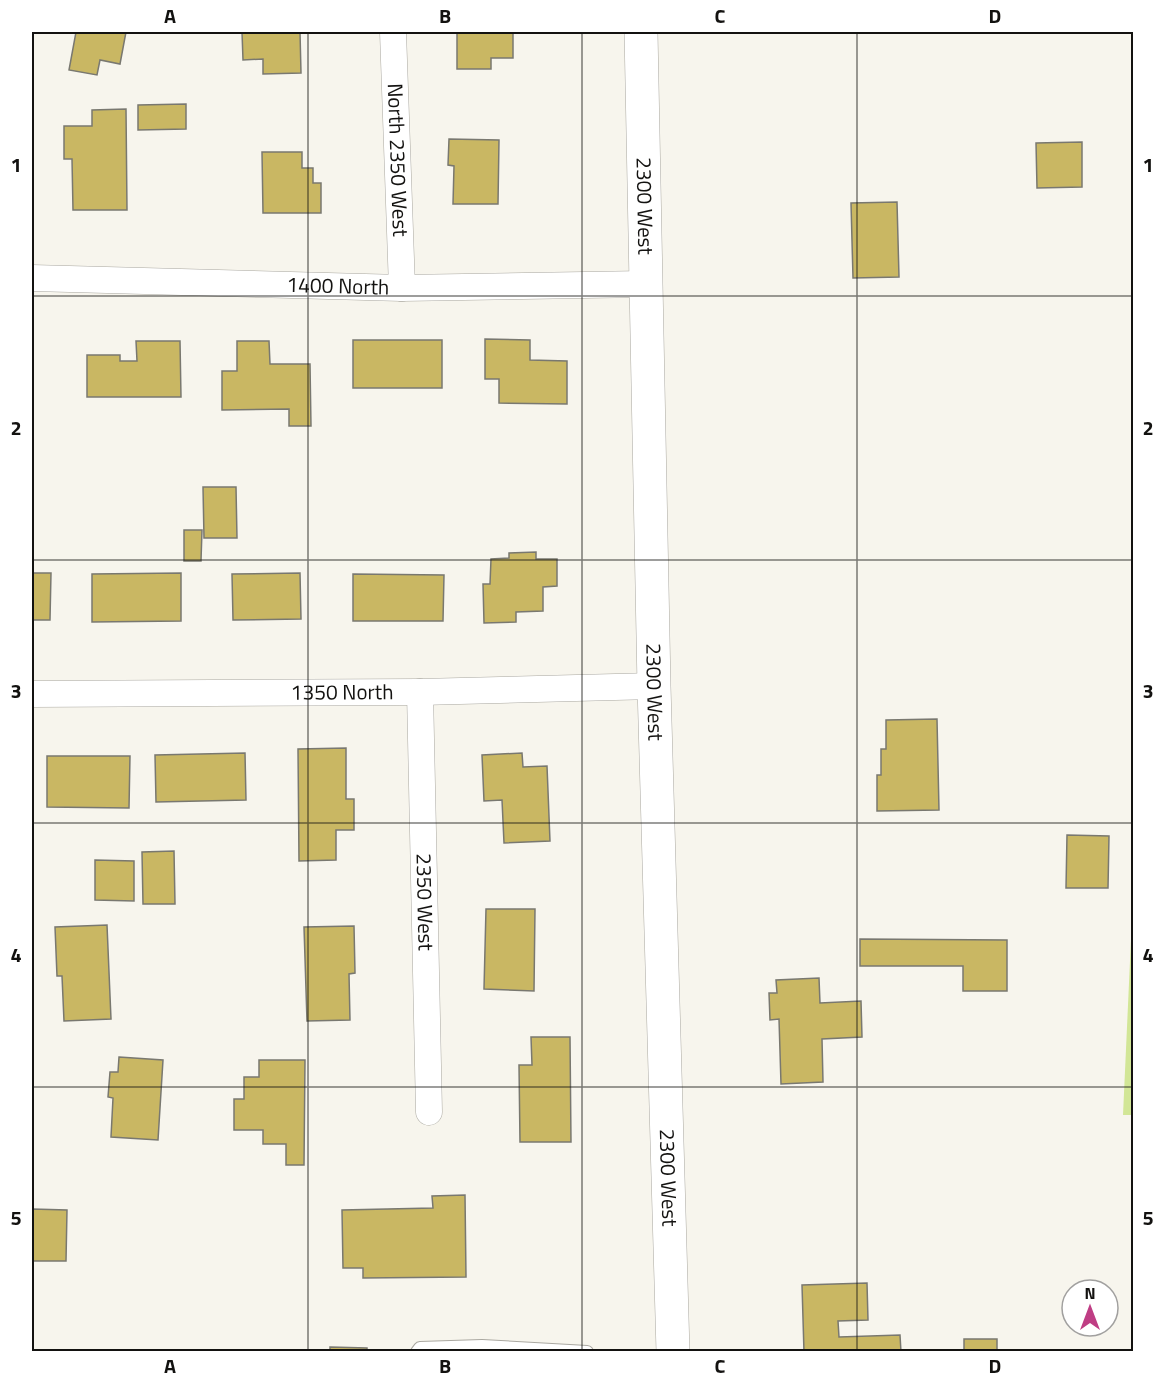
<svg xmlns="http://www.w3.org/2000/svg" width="1165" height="1383" font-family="'Titillium Web',sans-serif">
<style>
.green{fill:#d2e696}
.building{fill:#c9b763;stroke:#797870;stroke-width:1.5}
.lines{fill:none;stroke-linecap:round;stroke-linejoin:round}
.lane-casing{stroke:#aaa8a1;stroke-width:14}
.street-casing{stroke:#aaa8a1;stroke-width:27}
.secondary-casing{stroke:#aaa8a1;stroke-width:34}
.lane{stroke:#fff;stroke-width:12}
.street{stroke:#fff;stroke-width:26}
.secondary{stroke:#fff;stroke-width:33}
.grid{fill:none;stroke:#131210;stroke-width:1.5;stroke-opacity:0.55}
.labels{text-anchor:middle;stroke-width:4.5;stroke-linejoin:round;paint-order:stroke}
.street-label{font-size:21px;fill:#131210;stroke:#fff}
.neatline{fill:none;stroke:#131210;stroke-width:2}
.grid-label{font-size:20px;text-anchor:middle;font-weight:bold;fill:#131210}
</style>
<rect width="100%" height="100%" fill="#f7f5ed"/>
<path class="green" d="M 1131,939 L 1134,939 L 1134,1115 L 1123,1115 Z"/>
<g class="building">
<path d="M 76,32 L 126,32 L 120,64 L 100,60 L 97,75 L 69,70 Z"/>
<path d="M 242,32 L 300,32 L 301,73 L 263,74 L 263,59 L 243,60 Z"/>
<path d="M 457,32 L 513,32 L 513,58 L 491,58 L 491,69 L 457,69 Z"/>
<path d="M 186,104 L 186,129 L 138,130 L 138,105 Z"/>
<path d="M 126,109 L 127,210 L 73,210 L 72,159 L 64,159 L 64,126 L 92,126 L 92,110 Z"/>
<path d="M 449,139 L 499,140 L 498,204 L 453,204 L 454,166 L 448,165 Z"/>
<path d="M 1082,142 L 1082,187 L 1037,188 L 1036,143 Z"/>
<path d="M 262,152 L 302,152 L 302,168 L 313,168 L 313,183 L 321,183 L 321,213 L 263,213 Z"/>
<path d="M 897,202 L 899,277 L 853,278 L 851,203 Z"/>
<path d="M 485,339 L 530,340 L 530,360 L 567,361 L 567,404 L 499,403 L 499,379 L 485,379 Z"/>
<rect x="353" y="340" width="89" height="48"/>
<path d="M 136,341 L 180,341 L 181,397 L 87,397 L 87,355 L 120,355 L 120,361 L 137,361 Z"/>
<path d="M 237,341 L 269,341 L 270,364 L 310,364 L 311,426 L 289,426 L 289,409 L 222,410 L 222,371 L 237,371 Z"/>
<path d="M 203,487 L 236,487 L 237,538 L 204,538 Z"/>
<path d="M 184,530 L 202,530 L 201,561 L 184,561 Z"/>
<path d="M 536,552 L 536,559 L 557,559 L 557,586 L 543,587 L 543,611 L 516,612 L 516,622 L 484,623 L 483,584 L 490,584 L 491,559 L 509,558 L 509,553 Z"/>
<path d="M 32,573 L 51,573 L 50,620 L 32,620 Z"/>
<path d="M 181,573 L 181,621 L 92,622 L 92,574 Z"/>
<path d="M 300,573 L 301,619 L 233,620 L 232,574 Z"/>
<path d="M 353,574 L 444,575 L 443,621 L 353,621 Z"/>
<path d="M 937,719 L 939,810 L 877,811 L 877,775 L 881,775 L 881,749 L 886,749 L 886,720 Z"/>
<path d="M 346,748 L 346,799 L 354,799 L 354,830 L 336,830 L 336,860 L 299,861 L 298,749 Z"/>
<path d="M 245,753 L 246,800 L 156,802 L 155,755 Z"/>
<path d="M 522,753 L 523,767 L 547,766 L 550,841 L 504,843 L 502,800 L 484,801 L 482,755 Z"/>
<path d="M 47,756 L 130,756 L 129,808 L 47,807 Z"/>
<path d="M 1067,835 L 1109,836 L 1108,888 L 1066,888 Z"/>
<path d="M 174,851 L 175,904 L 143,904 L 142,852 Z"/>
<path d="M 95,860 L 134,861 L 134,901 L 95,900 Z"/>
<path d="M 486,909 L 535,909 L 534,991 L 484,989 Z"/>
<path d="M 107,925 L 111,1019 L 64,1021 L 62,976 L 57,976 L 55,927 Z"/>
<path d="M 354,926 L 355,973 L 349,974 L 350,1020 L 307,1021 L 304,927 Z"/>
<path d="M 860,939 L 1007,940 L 1007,991 L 963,991 L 963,966 L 860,966 Z"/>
<path d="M 819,978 L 820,1003 L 861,1001 L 862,1037 L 822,1039 L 823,1082 L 781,1084 L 779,1019 L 770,1020 L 769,993 L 777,993 L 776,980 Z"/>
<path d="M 531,1037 L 570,1037 L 571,1142 L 520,1142 L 519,1065 L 532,1065 Z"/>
<path d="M 119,1057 L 163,1060 L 158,1140 L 111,1137 L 113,1098 L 108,1097 L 110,1072 L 118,1072 Z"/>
<path d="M 259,1060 L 305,1060 L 304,1165 L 286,1165 L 286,1144 L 263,1144 L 263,1130 L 234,1130 L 234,1099 L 244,1099 L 244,1077 L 259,1077 Z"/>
<path d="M 465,1195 L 466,1277 L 363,1278 L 363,1268 L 343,1268 L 342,1210 L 433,1208 L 432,1196 Z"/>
<path d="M 32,1209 L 67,1210 L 66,1261 L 32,1261 Z"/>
<path d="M 867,1283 L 868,1320 L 838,1321 L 839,1337 L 900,1335 L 901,1352 L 804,1352 L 802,1285 Z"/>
<rect x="964" y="1339" width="33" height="13"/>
<path d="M 330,1347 L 367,1348 L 367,1352 L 330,1352 Z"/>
</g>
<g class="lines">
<g class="lane-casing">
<path id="lane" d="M 417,1352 L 420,1348 L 482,1346 L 587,1352"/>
</g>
<g class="street-casing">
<g id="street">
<path id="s1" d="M 393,32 L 402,288"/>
<path id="s2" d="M 32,278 L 402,288 L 645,284"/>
<path id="s3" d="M 420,692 L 429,1112"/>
<path id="s4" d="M 32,694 L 420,692 L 654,686"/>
</g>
</g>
<g class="secondary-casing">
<g id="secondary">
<path id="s5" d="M 641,32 L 654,686 L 673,1352"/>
</g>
</g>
<use href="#lane" class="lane"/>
<use href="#street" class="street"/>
<use href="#secondary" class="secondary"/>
</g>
<path class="grid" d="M 308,32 L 308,1352M 582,32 L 582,1352M 857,32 L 857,1352M 32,296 L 1134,296M 32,560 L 1134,560M 32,823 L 1134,823M 32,1087 L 1134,1087"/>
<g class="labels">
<g class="street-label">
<text dy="7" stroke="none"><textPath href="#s1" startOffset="128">North 2350 West</textPath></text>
<text dy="7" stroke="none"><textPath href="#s5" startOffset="174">2300 West</textPath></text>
<text dy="7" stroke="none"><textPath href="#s2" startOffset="306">1400 North</textPath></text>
<text dy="7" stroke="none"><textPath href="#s4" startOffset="310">1350 North</textPath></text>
<text dy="7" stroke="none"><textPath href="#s5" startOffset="660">2300 West</textPath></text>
<text dy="7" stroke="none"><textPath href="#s3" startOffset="210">2350 West</textPath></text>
<text dy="7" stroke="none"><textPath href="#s5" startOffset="1146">2300 West</textPath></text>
</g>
</g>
<rect width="1165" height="1383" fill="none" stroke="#ffffff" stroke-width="66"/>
<g transform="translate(1090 1308)"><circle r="28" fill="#ffffff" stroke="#a1a09f" stroke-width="1.5"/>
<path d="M0-4.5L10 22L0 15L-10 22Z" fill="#bf3d84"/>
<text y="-9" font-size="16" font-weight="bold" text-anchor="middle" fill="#131210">N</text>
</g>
<rect x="33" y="33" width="1099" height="1317" class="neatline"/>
<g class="grid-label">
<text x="170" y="23">A</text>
<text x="445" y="23">B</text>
<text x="720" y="23">C</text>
<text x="995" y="23">D</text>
<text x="16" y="172">1</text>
<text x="1148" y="172">1</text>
<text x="16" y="435">2</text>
<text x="1148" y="435">2</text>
<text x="16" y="698">3</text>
<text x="1148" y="698">3</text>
<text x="16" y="962">4</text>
<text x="1148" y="962">4</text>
<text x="16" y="1225">5</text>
<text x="1148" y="1225">5</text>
<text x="170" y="1373">A</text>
<text x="445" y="1373">B</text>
<text x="720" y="1373">C</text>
<text x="995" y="1373">D</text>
</g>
</svg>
